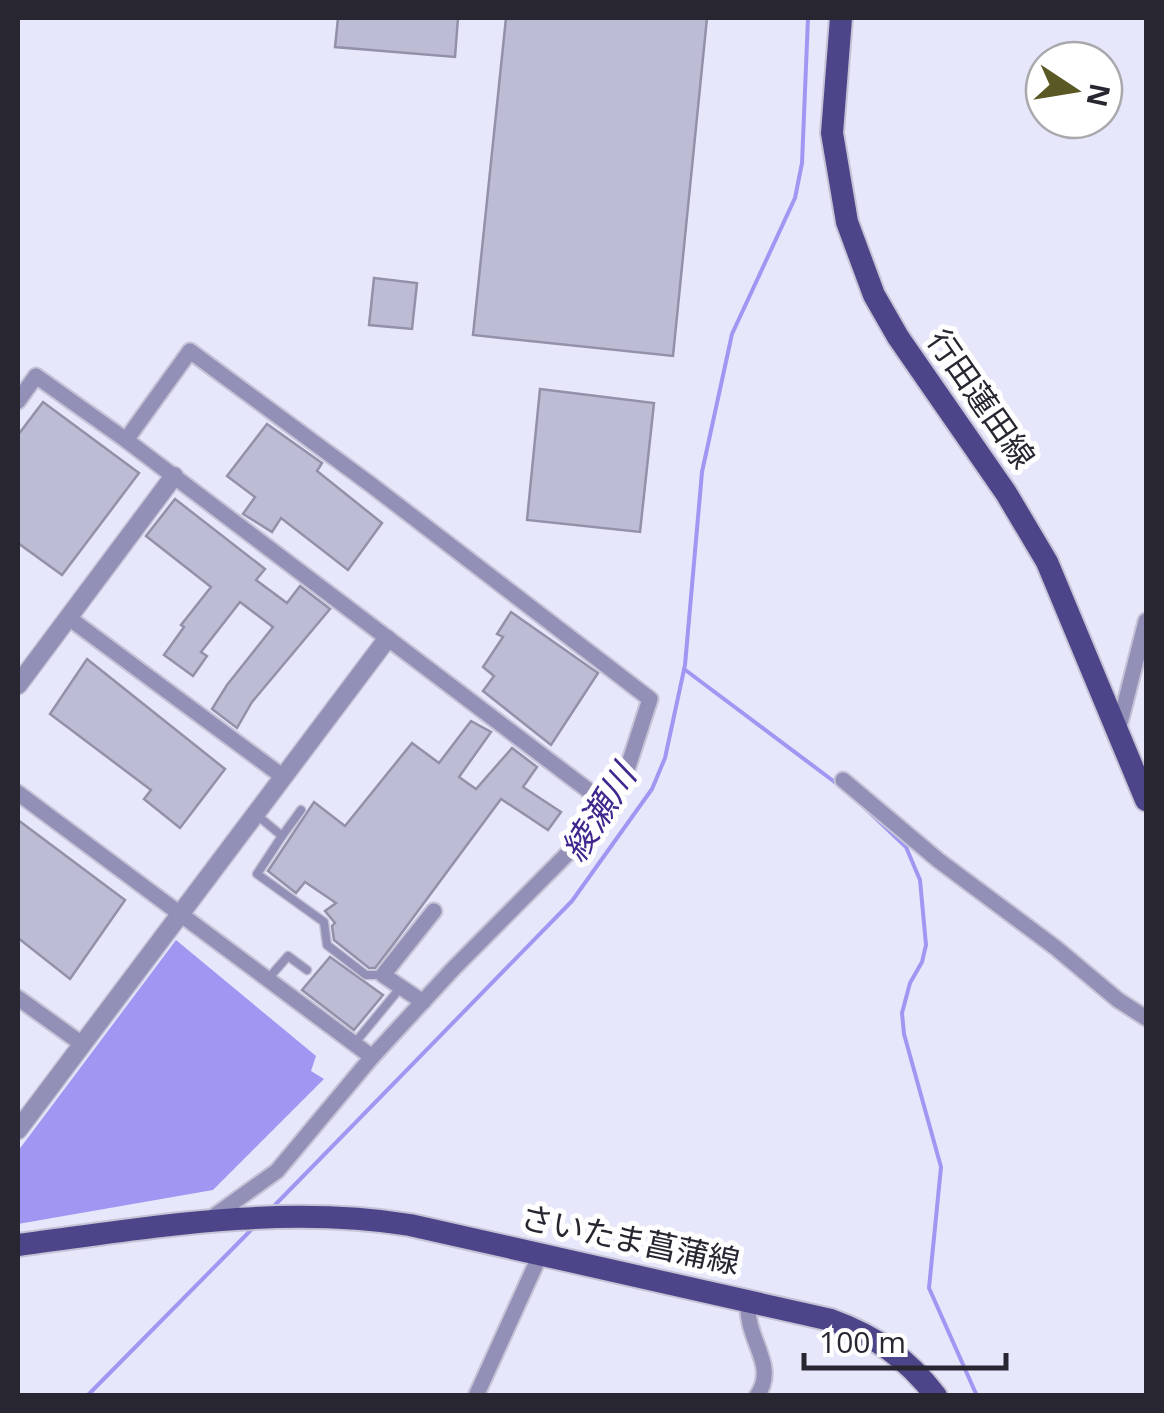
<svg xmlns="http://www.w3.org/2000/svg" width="1164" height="1413" font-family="'Open Sans','Noto Sans JP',sans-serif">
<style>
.water{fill:#9f97f1}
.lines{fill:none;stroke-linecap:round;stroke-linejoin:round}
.stream{stroke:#9f97f1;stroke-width:4}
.building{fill:#bdbcd5;stroke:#9291a9;stroke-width:2.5}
.service-casing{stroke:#c5c4d7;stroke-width:11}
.minor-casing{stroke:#c5c4d7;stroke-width:19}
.tertiary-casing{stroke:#c5c4d7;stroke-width:21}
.primary-casing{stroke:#c5c4d7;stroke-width:26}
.service{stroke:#9290b7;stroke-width:8}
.minor{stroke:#9290b7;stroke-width:15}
.tertiary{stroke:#9290b7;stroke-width:18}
.primary{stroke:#4d4589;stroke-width:22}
.labels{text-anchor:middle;stroke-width:10;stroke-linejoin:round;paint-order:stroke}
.street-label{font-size:32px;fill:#282731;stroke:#fff}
.water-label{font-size:35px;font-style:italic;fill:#40288e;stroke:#fff}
</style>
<rect width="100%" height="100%" fill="#e7e7fc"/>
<path class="water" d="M 176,940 L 316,1056 L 311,1071 L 324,1079 L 213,1190 L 18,1224 L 18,1151 Z"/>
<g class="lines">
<g class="stream">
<path d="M 684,669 L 840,786"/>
<path d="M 866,809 L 906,847 L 920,880 L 926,945 L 922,962 L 910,983 L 902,1013 L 904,1034 L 941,1167 L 929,1288 L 977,1396"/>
<path d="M 273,1207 L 572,901 L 652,789 L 665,758 L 685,665 L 702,472 L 732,334 L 795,198 L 802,163 L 808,18"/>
<path d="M 87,1396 L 253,1228"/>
</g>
</g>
<g class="building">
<path d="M 338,18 L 458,18 L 455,57 L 335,47 Z"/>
<path d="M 506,18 L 707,18 L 673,356 L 473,335 Z"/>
<path d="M 374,278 L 417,283 L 412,329 L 369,325 Z"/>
<path d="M 540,389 L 654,403 L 640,532 L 527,520 Z"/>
<path d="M 43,402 L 139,473 L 62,575 L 18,543 L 18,435 Z"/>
<path d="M 267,424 L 322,463 L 317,471 L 382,523 L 348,570 L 281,518 L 272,532 L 243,514 L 255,497 L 227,476 Z"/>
<path d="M 175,499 L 265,569 L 256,580 L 287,603 L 300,586 L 330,609 L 252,702 L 237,728 L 212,709 L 227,685 L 273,627 L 240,602 L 201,652 L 207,656 L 193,676 L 164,655 L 184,627 L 181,625 L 211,587 L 146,536 Z"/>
<path d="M 511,612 L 598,673 L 551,745 L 483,691 L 494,676 L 483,667 L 503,637 L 497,634 Z"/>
<path d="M 87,659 L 225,769 L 180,828 L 144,799 L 151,790 L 50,714 Z"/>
<path d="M 471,721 L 491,732 L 459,777 L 476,789 L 512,748 L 537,767 L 523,787 L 561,812 L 548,830 L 501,799 L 392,946 L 375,968 L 369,968 L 334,940 L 332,926 L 335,923 L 325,911 L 336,903 L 305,882 L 296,893 L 268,871 L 314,802 L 345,826 L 412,743 L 439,763 Z"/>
<path d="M 18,820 L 125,900 L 70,979 L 18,938 Z"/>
<path d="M 330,957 L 383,995 L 354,1030 L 302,990 Z"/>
</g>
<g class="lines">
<g class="service-casing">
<g id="service">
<path d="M 258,816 L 282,836 L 257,874 L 324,922 L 327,945 L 366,975 L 383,975"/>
<path d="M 282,836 L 301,810"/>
<path d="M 267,980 L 288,956 L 307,970"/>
<path d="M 354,1044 L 401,987"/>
</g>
</g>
<g class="minor-casing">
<g id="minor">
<path d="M 18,401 L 36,376 L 126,440 L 609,806"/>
<path d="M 69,618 L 282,776"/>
<path d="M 1118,731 L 1146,621"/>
<path d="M 843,780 L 938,860 L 1056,948 L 1118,1000 L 1146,1018"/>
<path d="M 18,793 L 372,1057 L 453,969 L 597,824 L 624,779 L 650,699 L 370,484 L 190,351 L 126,440"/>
<path d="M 18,998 L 82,1044"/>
<path d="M 423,1002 L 383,975 L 434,911"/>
<path d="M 210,1219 L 277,1171 L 372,1057"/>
<path d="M 748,1299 C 744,1340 779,1364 757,1396"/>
<path d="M 476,1396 L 541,1253"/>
</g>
</g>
<g class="tertiary-casing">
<g id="tertiary">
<path d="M 18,685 L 174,476"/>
<path d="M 18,1130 L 387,639"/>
</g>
</g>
<g class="primary-casing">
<g id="primary">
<path d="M 841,18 L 832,133 L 847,222 L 874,295 L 898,337 L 1006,493 L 1047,562 L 1146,800"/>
<path d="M 18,1245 C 149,1228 278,1204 410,1225 L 831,1320 C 875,1336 907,1358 936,1396"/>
</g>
</g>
<use href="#service" class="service"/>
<use href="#minor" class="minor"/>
<use href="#tertiary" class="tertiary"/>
<use href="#primary" class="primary"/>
</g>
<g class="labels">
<g class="street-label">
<text transform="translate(981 399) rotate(55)" y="11">行田蓮田線</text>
<text transform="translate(630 1240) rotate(12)" y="11">さいたま菖蒲線</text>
</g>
<g class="water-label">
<text transform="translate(599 813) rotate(-58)" y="12">綾瀬川</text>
</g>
</g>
<rect width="1164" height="1413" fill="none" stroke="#282731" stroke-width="40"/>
<g transform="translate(1074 90) rotate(102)"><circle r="48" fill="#ffffff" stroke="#a9a9ad" stroke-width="2.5"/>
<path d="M0-8L18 38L0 25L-18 38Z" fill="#5a5824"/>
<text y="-15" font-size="28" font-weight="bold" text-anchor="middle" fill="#282731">N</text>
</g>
<path d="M804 1353v15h202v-15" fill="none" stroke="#282731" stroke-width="5"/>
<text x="819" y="1353" font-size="30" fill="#282731" stroke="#ffffff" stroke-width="8" paint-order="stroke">100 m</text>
</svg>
